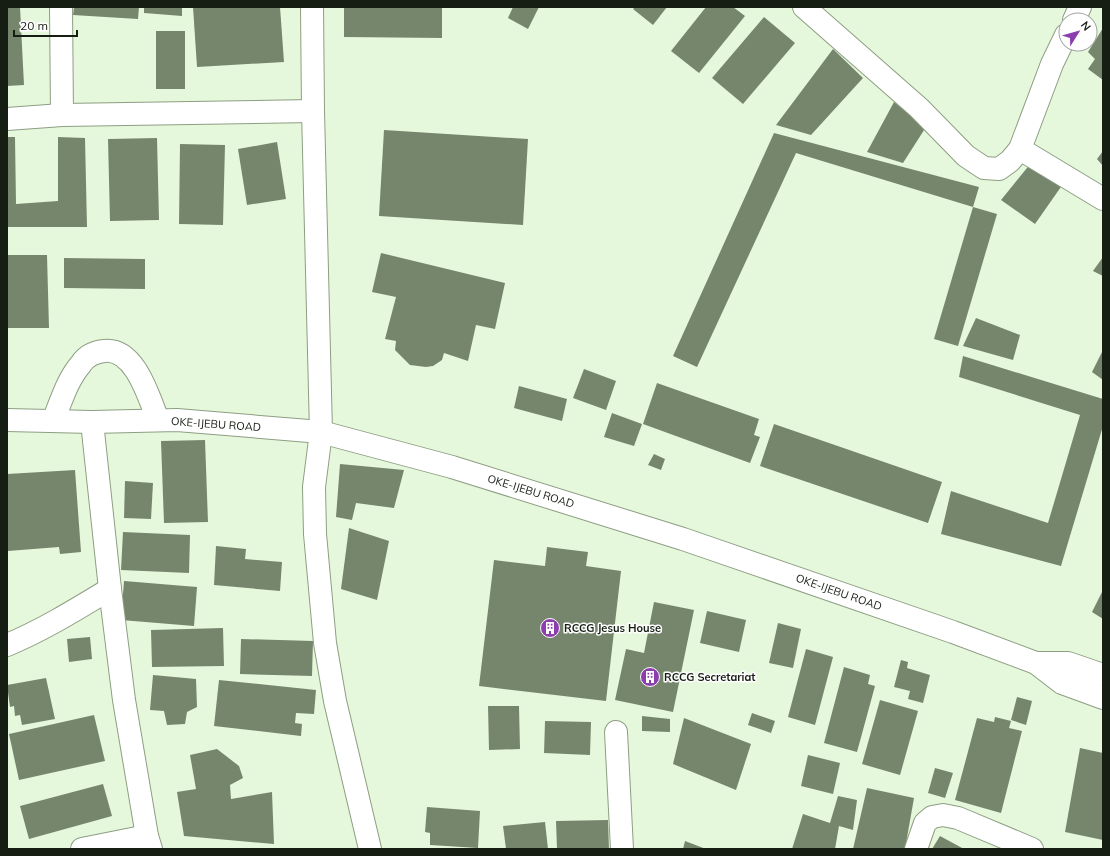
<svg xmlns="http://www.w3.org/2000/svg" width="1110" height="856" font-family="Mulish,sans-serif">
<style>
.building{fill:#76866d}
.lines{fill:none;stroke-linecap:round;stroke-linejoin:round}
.minor-casing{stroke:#8d9e83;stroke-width:24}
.major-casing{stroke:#8d9e83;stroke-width:24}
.minor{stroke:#fff;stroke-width:22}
.major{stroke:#fff;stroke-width:22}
.labels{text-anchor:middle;stroke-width:3;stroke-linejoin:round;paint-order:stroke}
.street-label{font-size:11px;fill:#161d13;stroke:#fff}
.poi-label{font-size:11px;font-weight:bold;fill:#161d13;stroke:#fff;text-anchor:start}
</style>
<rect width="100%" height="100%" fill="#e6f8dc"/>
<g class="building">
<path d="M 7,7 L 20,7 L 24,85 L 7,86 Z"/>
<path d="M 74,7 L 139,7 L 138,19 L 73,15 Z"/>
<path d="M 144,7 L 182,7 L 182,16 L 144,13 Z"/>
<path d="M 193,7 L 280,7 L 284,62 L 197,67 Z"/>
<path d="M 344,7 L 442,7 L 442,38 L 344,37 Z"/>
<path d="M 513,7 L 539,7 L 528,29 L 508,18 Z"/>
<path d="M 635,7 L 667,7 L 653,25 L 633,9 Z"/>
<path d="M 706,7 L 733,7 L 745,16 L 699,73 L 671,51 Z"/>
<path d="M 764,17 L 795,43 L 743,104 L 712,78 Z"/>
<path d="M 1103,28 L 1103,80 L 1088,69 L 1095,59 L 1088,52 Z"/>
<rect x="156" y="31" width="29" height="58"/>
<path d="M 833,49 L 863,78 L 811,135 L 776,125 Z"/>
<path d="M 894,102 L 926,127 L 903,163 L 867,152 Z"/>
<path d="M 384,130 L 528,139 L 523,225 L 379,216 Z"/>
<path d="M 774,133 L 979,187 L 973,207 L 796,153 L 697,367 L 673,356 Z"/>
<path d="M 7,137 L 15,137 L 16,204 L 58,201 L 58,137 L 85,138 L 87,227 L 7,227 Z"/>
<path d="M 157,138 L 159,220 L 110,221 L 108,139 Z"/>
<path d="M 277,142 L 286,199 L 247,205 L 238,149 Z"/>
<path d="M 180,144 L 225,145 L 223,225 L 179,224 Z"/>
<path d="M 1103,151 L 1103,166 L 1097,159 Z"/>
<path d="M 1031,163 L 1063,184 L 1035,224 L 1001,200 Z"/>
<path d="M 973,207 L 997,214 L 958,346 L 934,339 Z"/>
<path d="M 381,253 L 505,283 L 495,329 L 476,325 L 468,361 L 444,353 L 442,360 L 433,366 L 426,367 L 410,365 L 395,350 L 396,341 L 385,339 L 396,297 L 372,292 Z"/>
<path d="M 7,255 L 47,255 L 49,328 L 7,328 Z"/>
<path d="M 1103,257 L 1103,276 L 1093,271 Z"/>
<path d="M 64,258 L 145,259 L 145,289 L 64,288 Z"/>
<path d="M 976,318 L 1020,335 L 1013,360 L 963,346 Z"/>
<path d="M 1103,350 L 1103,380 L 1092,372 Z"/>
<path d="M 963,356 L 1103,399 L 1103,426 L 1061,566 L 941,534 L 951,491 L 1048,523 L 1080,415 L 959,377 Z"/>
<path d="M 584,369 L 616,381 L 606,410 L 573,398 Z"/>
<path d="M 657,383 L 759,419 L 754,435 L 760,437 L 750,463 L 643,424 Z"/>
<path d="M 519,386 L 567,399 L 562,421 L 514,408 Z"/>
<path d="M 612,413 L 642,424 L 634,446 L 604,437 Z"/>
<path d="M 774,424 L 942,482 L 928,523 L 760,466 Z"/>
<path d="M 205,440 L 208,522 L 164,523 L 161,441 Z"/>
<path d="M 654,454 L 665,459 L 661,470 L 648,465 Z"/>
<path d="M 340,464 L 404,470 L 394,508 L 356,503 L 352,520 L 336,517 Z"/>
<path d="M 75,470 L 81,552 L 60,554 L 59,547 L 8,551 L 7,474 Z"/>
<path d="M 125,481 L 153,483 L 151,519 L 124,518 Z"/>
<path d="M 349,528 L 389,541 L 377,600 L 341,589 Z"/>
<path d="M 123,532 L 190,535 L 189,573 L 121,570 Z"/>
<path d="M 216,546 L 246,549 L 245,559 L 282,562 L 280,591 L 214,585 Z"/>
<path d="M 547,547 L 588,552 L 586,566 L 621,571 L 606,701 L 479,686 L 494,560 L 545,566 Z"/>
<path d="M 124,581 L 197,587 L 194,626 L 121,620 Z"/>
<path d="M 1103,590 L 1103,619 L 1092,612 Z"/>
<path d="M 654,602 L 694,610 L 673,712 L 615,700 L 626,649 L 644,653 Z"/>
<path d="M 707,611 L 746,620 L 739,652 L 700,643 Z"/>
<path d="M 778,623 L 801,629 L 793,668 L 769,663 Z"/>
<path d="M 223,628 L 224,666 L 152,667 L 151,630 Z"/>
<path d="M 90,637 L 92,659 L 69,662 L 67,639 Z"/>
<path d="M 241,639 L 313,641 L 312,676 L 240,674 Z"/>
<path d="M 806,649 L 833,657 L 815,725 L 788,717 Z"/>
<path d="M 901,660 L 908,662 L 907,668 L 930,675 L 923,703 L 908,699 L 910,691 L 894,687 Z"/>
<path d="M 844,667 L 870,675 L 868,684 L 875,686 L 857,752 L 824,743 Z"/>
<path d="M 153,675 L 196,679 L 197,707 L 187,712 L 185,724 L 167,725 L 164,711 L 150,710 Z"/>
<path d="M 46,678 L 55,719 L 22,725 L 20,715 L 15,716 L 14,706 L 10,707 L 7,685 Z"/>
<path d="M 219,680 L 316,690 L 314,714 L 296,713 L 295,723 L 302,724 L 301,736 L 214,726 Z"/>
<path d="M 1017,697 L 1032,701 L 1026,725 L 1011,720 Z"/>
<path d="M 880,700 L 918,711 L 900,775 L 862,764 Z"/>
<path d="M 488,706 L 519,706 L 520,749 L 489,750 Z"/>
<path d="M 752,713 L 775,721 L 771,733 L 748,725 Z"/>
<path d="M 94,715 L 105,761 L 19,780 L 9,734 Z"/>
<path d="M 642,716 L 670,719 L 670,732 L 642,731 Z"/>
<path d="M 995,717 L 1011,721 L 1009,728 L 1022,731 L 1001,813 L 955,800 L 977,718 L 994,722 Z"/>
<path d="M 684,718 L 751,744 L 736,790 L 673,764 Z"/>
<path d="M 545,721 L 591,722 L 590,755 L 544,753 Z"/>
<path d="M 1080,748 L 1103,753 L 1103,840 L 1065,832 Z"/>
<path d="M 217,749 L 239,766 L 243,778 L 230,785 L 231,799 L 272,792 L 274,844 L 184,836 L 177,792 L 196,789 L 190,755 Z"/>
<path d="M 808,755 L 840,763 L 833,794 L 801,786 Z"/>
<path d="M 935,768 L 953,773 L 945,798 L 928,793 Z"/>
<path d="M 103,784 L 112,816 L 29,839 L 20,806 Z"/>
<path d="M 867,788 L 914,798 L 905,849 L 853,849 Z"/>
<path d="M 838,796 L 857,800 L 853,830 L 839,826 L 835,849 L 792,849 L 803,814 L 830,823 Z"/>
<path d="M 427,807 L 480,811 L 478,848 L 430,845 L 430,833 L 425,832 Z"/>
<path d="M 608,820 L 609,849 L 557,849 L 556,821 Z"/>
<path d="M 545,822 L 548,849 L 506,849 L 503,826 Z"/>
<path d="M 940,836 L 964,849 L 932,849 Z"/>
<path d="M 685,841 L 706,849 L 683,849 Z"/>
</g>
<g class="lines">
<g class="minor-casing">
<g id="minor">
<path d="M 61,7 L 62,115"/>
<path d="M 312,7 L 313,111 L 321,432 L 314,487 L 315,534 L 325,643 L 335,701 L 370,849"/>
<path d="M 804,7 L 919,108 L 966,156 L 984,168 L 999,169 L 1010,161 L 1020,149 L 1052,64 L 1066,35"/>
<path d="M 1074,20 L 1080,7"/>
<path d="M 7,119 L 62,115 L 313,111"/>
<path d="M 1020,149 L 1103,199"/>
<path d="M 53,421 C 61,402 67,380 81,364 C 86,356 95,352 104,351 C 135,347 149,398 158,420"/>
<path d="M 92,422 L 110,589 L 124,700 L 147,836 L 151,849"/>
<path d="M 7,645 C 43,630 77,609 110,589"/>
<path d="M 616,732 L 622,849"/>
<path d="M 82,849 L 147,836"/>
<path d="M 916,849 L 925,823 L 932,817 L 943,815 L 958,818 L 1032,849"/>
</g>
</g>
<g class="major-casing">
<g id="major">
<path d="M 7,420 L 92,422 L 177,420 L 321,432 L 452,467 L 683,539 L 953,632 L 1036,663 L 1062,683 L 1103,698"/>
<path d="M 1036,663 L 1068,663 L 1103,675"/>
</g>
</g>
<use href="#minor" class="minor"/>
<use href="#major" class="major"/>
</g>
<defs>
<g id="building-disc" transform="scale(1)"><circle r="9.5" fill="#8c3eaf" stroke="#fff"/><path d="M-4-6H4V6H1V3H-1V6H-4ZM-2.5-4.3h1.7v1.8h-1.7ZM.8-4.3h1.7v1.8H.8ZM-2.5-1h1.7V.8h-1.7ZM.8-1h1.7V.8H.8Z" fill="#fff"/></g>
</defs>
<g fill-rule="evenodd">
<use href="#building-disc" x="550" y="628"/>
<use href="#building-disc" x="650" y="677"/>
</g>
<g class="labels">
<g class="street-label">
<text transform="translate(216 424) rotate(4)" y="4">OKE-IJEBU ROAD</text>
<text transform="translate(531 491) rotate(17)" y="4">OKE-IJEBU ROAD</text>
<text transform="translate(839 592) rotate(19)" y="4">OKE-IJEBU ROAD</text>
</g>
<g class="poi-label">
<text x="564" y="632">RCCG Jesus House</text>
<text x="664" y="681">RCCG Secretariat</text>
</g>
</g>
<rect width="1110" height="856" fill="none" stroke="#161d13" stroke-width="16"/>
<g transform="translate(1078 32) rotate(53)"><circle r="19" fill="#ffffff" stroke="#a2a5a1"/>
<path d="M0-3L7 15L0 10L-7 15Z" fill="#8c3eaf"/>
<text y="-6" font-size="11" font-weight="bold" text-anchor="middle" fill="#161d13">N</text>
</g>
<path d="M14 30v6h63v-6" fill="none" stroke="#161d13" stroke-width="2"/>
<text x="20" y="30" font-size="12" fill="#161d13" stroke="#ffffff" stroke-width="3" paint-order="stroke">20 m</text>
</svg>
